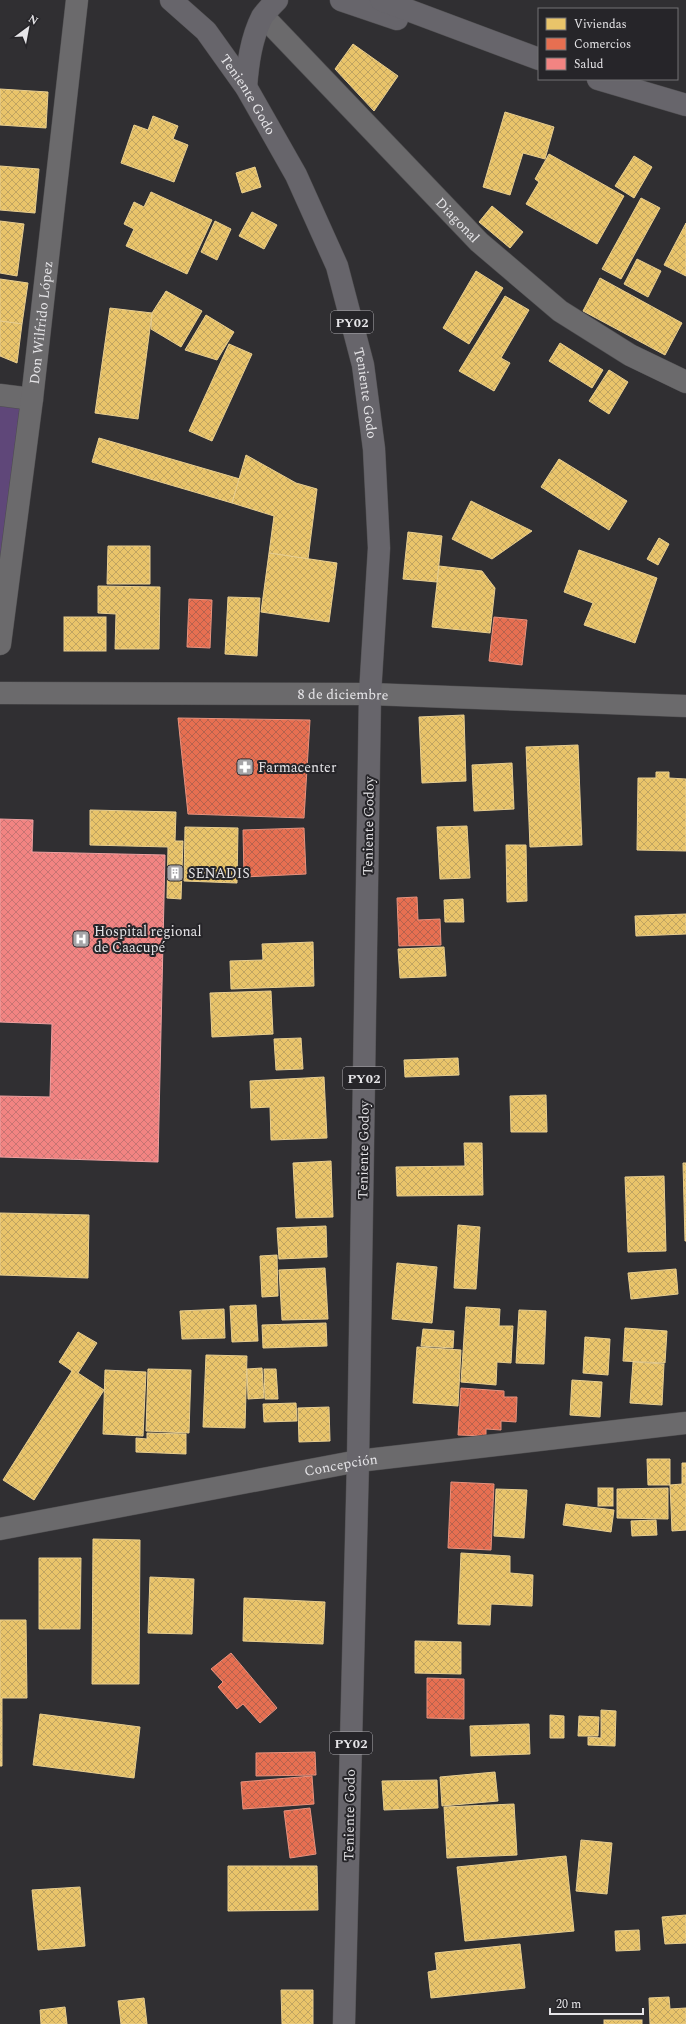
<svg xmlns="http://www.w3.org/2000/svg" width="686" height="2024" font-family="Spectral,serif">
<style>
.green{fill:#5f4779}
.homes{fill:url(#homes-cross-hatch);stroke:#e8ce90}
.shops{fill:url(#shops-cross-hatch);stroke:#e7927e}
.health{fill:url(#health-cross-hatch);stroke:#eea1a1}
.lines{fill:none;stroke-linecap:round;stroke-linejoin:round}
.minor-casing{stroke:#4e4d4f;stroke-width:23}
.major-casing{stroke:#4e4d4f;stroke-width:23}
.minor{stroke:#6b6a6c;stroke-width:22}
.major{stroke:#67656b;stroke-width:22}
.labels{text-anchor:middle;stroke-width:4;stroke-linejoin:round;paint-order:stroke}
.shield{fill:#262529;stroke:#acabaf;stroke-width:1}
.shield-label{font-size:13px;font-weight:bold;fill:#e6e5e8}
.street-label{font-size:14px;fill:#e6e5e8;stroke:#262529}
.poi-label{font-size:14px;fill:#e6e5e8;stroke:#262529;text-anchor:start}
</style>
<defs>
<pattern id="homes-cross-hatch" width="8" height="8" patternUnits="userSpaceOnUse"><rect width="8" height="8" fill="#e9c46a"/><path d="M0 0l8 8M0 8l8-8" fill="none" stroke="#c0a461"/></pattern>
<pattern id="shops-cross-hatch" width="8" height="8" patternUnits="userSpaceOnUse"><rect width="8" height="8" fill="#e76f51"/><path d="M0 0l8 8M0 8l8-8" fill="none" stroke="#b6624e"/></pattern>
<pattern id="health-cross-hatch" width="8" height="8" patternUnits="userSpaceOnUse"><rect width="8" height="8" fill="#f28482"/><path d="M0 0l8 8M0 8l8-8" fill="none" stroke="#c77473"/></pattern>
</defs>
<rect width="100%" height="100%" fill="#302f32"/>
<path class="green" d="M 0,395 L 32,399 L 0,644 Z"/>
<g class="homes">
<path d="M 353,44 L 398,76 L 374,111 L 335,69 Z"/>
<path d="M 0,89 L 48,92 L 46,128 L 0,125 Z"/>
<path d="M 505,112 L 554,127 L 545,159 L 523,153 L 510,195 L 483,187 Z"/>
<path d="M 153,116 L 178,126 L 173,139 L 188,145 L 174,182 L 121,163 L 134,125 L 148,130 Z"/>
<path d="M 549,154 L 624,196 L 597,244 L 526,204 L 539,182 L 535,179 Z"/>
<path d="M 634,156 L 652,167 L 634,198 L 615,186 Z"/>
<path d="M 0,166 L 39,169 L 35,213 L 0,210 Z"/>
<path d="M 255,167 L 261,187 L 242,193 L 236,173 Z"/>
<path d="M 151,192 L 212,220 L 187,274 L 126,246 L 134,229 L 124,224 L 134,202 L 144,207 Z"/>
<path d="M 641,198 L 660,208 L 621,279 L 602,269 Z"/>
<path d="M 492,206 L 523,232 L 510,248 L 479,222 Z"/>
<path d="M 252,212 L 277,225 L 264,249 L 239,236 Z"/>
<path d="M 0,221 L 24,224 L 17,276 L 0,273 Z"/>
<path d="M 215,221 L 231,229 L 217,260 L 201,252 Z"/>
<path d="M 686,223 L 686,276 L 664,265 Z"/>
<path d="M 637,259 L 661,271 L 648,297 L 624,284 Z"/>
<path d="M 476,271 L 503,288 L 469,344 L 443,328 Z"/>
<path d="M 600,278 L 682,323 L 665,355 L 583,311 Z"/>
<path d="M 0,279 L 28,283 L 22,324 L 0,321 Z"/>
<path d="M 166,291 L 202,311 L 181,347 L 151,329 L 152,313 Z"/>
<path d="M 505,296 L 529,310 L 501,358 L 510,363 L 494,391 L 459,371 Z"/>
<path d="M 110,308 L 152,313 L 138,419 L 95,413 Z"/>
<path d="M 206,315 L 234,332 L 217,360 L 185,350 Z"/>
<path d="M 0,321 L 22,324 L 17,363 L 0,356 Z"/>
<path d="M 560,343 L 603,370 L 592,388 L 549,361 Z"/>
<path d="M 229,344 L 252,354 L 212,441 L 189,431 Z"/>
<path d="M 609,370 L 628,382 L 609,414 L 589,401 Z"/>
<path d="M 99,438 L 240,479 L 232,503 L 92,462 Z"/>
<path d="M 246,455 L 296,483 L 317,489 L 308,559 L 269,553 L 274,516 L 232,503 Z"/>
<path d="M 559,459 L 627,501 L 609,530 L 541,487 Z"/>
<path d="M 471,501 L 532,531 L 492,559 L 452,539 Z"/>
<path d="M 408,532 L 442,536 L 437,582 L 403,579 Z"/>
<path d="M 659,538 L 669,544 L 658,565 L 647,559 Z"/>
<path d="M 108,546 L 150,546 L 150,584 L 107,584 Z"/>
<path d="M 579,550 L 657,578 L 635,643 L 584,625 L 593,603 L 564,592 Z"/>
<path d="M 269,553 L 337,563 L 329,622 L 261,612 Z"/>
<path d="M 439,566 L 482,571 L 495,588 L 490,633 L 432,627 Z"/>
<path d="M 98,586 L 160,587 L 159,649 L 115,649 L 116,614 L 98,613 Z"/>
<path d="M 228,597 L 260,598 L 257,656 L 225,654 Z"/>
<rect x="64" y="617" width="42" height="34"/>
<path d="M 464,715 L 466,781 L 422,783 L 419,717 Z"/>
<path d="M 578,745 L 582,845 L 530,847 L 526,747 Z"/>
<path d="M 512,763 L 514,809 L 474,811 L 472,765 Z"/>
<path d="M 656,772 L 669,772 L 669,778 L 686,779 L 686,851 L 637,850 L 638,778 L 656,778 Z"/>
<path d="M 90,810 L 176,812 L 175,841 L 183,841 L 181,899 L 167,898 L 168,847 L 90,845 Z"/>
<path d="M 467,826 L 470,878 L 440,879 L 437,827 Z"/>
<path d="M 185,827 L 238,828 L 237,883 L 184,881 Z"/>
<path d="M 506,845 L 526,845 L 527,901 L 507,902 Z"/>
<path d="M 463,899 L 464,922 L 445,922 L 444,900 Z"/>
<path d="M 686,914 L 686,934 L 636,936 L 635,916 Z"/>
<path d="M 313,942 L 314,986 L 231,989 L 230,961 L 263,960 L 262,944 Z"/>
<path d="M 444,947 L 446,976 L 400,978 L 398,949 Z"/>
<path d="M 271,991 L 273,1034 L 212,1037 L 210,993 Z"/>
<path d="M 301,1038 L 303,1069 L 276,1070 L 274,1039 Z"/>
<path d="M 458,1058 L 459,1075 L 405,1077 L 404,1060 Z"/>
<path d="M 324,1077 L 327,1138 L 271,1140 L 270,1107 L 251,1108 L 250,1081 Z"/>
<path d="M 546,1095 L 547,1132 L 511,1132 L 510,1096 Z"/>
<path d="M 464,1143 L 482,1143 L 483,1195 L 397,1196 L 396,1167 L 465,1166 Z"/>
<path d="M 331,1161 L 333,1217 L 296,1218 L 293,1163 Z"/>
<path d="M 683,1163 L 686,1163 L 686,1241 L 685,1241 Z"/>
<path d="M 664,1176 L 666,1251 L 628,1252 L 625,1177 Z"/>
<path d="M 0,1213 L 89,1215 L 88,1278 L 0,1275 Z"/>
<path d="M 458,1225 L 480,1227 L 476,1289 L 454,1288 Z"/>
<path d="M 326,1226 L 327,1257 L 279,1259 L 277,1228 Z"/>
<path d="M 277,1255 L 278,1296 L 262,1297 L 260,1256 Z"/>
<path d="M 397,1263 L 437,1267 L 432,1323 L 392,1319 Z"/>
<path d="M 325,1268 L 328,1319 L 282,1320 L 279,1270 Z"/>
<path d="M 676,1269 L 678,1294 L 631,1299 L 628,1273 Z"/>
<path d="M 256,1305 L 258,1341 L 232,1342 L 230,1306 Z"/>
<path d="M 466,1307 L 500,1309 L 499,1326 L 513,1326 L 511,1363 L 497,1362 L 496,1385 L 461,1382 Z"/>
<path d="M 224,1309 L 225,1338 L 182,1339 L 180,1311 Z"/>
<path d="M 519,1310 L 546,1311 L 544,1364 L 516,1363 Z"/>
<path d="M 326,1323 L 327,1346 L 263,1348 L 262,1325 Z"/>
<path d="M 625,1328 L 667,1331 L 665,1363 L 623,1361 Z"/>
<path d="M 423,1329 L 454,1331 L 453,1348 L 421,1346 Z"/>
<path d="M 78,1332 L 97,1343 L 78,1373 L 104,1390 L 34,1500 L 3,1480 L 72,1371 L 59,1362 Z"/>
<path d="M 585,1337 L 610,1339 L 608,1375 L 583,1373 Z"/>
<path d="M 417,1347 L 461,1350 L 458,1406 L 413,1403 Z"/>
<path d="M 206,1355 L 247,1356 L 245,1428 L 203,1427 Z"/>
<path d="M 633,1362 L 664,1364 L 662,1405 L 630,1403 Z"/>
<path d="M 262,1368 L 264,1398 L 248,1399 L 247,1369 Z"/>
<path d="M 148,1369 L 191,1370 L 189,1433 L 146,1431 Z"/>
<path d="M 264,1369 L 276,1369 L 278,1399 L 265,1399 Z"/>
<path d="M 105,1370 L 146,1372 L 143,1436 L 103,1434 Z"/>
<path d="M 572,1380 L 602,1382 L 600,1417 L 570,1415 Z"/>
<path d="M 296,1403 L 297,1421 L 264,1422 L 263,1404 Z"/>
<path d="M 329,1407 L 330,1441 L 299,1442 L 298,1408 Z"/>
<path d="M 147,1433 L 186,1434 L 186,1454 L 136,1452 L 136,1438 L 147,1439 Z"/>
<path d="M 647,1459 L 670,1459 L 670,1485 L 648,1485 Z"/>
<path d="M 682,1463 L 686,1463 L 686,1530 L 672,1531 L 670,1485 L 682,1484 Z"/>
<rect x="598" y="1488" width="15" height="18"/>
<path d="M 668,1488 L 668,1519 L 617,1518 L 617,1489 Z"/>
<path d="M 496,1489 L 527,1490 L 524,1538 L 494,1536 Z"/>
<path d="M 566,1504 L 614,1510 L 611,1532 L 563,1525 Z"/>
<path d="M 656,1520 L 657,1535 L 632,1536 L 631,1521 Z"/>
<path d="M 93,1539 L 140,1540 L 139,1684 L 92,1684 Z"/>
<path d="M 461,1553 L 510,1556 L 510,1573 L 533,1575 L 532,1606 L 491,1604 L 490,1625 L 458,1624 Z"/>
<path d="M 39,1558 L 81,1558 L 80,1629 L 39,1629 Z"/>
<path d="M 150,1577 L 194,1579 L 192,1634 L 148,1633 Z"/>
<path d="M 244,1598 L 325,1602 L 323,1644 L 243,1641 Z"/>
<path d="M 0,1620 L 26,1620 L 27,1698 L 2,1698 L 2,1766 L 0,1766 Z"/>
<path d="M 415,1641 L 461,1642 L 461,1674 L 415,1673 Z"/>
<path d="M 601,1710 L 616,1711 L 615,1746 L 588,1745 L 588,1737 L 601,1738 Z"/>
<path d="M 40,1714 L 140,1727 L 134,1778 L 33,1765 Z"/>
<path d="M 550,1715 L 564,1716 L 564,1738 L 550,1738 Z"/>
<path d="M 579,1716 L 599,1717 L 598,1736 L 578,1736 Z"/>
<path d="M 529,1724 L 530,1754 L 471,1756 L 470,1726 Z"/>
<path d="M 495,1772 L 498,1801 L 442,1806 L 440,1777 Z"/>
<path d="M 437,1780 L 438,1808 L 384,1810 L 382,1781 Z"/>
<path d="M 514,1804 L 517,1855 L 447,1858 L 444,1807 Z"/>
<path d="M 581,1840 L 612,1843 L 607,1894 L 576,1891 Z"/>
<path d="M 566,1856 L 574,1931 L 465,1941 L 457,1867 Z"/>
<path d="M 228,1866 L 317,1866 L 318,1910 L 228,1911 Z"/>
<path d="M 80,1887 L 85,1946 L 38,1950 L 32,1890 Z"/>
<path d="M 686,1915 L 686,1943 L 665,1944 L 662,1917 Z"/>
<path d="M 639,1930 L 640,1950 L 616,1951 L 615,1931 Z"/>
<path d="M 520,1944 L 525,1988 L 431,1998 L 428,1972 L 437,1970 L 435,1953 Z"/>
<path d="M 281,1990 L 313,1990 L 313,2024 L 282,2024 Z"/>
<path d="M 669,1997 L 670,2009 L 686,2008 L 686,2024 L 650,2024 L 649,1998 Z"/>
<path d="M 144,1998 L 147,2024 L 121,2024 L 118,2001 Z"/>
<path d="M 65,2007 L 67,2024 L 41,2024 L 40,2010 Z"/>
<rect x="604" y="2020" width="38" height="4"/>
</g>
<g class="shops">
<path d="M 189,599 L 212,600 L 210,648 L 187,647 Z"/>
<path d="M 494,617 L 527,620 L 522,665 L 489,661 Z"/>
<path d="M 178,718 L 310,720 L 304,818 L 188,814 Z"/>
<path d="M 304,828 L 306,874 L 244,877 L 243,830 Z"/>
<path d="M 417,897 L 418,920 L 440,919 L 441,945 L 399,946 L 397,898 Z"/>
<path d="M 461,1388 L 504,1391 L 504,1397 L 517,1397 L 516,1422 L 501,1421 L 501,1430 L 486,1429 L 486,1436 L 458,1435 Z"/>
<path d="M 451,1482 L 494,1484 L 491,1550 L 448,1548 Z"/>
<path d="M 231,1653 L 277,1708 L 260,1723 L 243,1704 L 237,1709 L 218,1687 L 223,1682 L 211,1669 Z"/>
<path d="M 427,1678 L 464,1679 L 464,1719 L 427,1718 Z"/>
<path d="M 315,1752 L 316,1775 L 256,1776 L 256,1753 Z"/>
<path d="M 312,1776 L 314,1804 L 243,1809 L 241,1782 Z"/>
<path d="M 310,1808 L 316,1854 L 290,1858 L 284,1811 Z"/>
</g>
<path class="health" d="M 0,819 L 33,820 L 32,852 L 165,855 L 158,1162 L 0,1157 L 0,1096 L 50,1097 L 52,1024 L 0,1022 Z"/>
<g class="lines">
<g class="minor-casing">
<g id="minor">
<path id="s1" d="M 263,16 L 479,242 L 560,311 L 630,355 L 686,382"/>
<path d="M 0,395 L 32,399"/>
<path id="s2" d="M 0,644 L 32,399 L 77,0"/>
<path id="s3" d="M 0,693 L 370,694 L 686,706"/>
<path id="s4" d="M 0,1529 L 358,1461 L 686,1423"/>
</g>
</g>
<g class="major-casing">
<g id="major">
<path id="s5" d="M 171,0 L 206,31 L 246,87 L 296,175 L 337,266 L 363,365 L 374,449 L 379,548 L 370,694 L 358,1461 L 344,2024"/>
<path d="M 341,0 L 397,19"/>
<path d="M 381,0 L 539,59"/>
<path d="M 598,79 L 686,105"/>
<path d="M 246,87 C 248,63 251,39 262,17 C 266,11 272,5 277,0"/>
</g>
</g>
<use href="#minor" class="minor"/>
<use href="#major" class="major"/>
</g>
<defs>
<g id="pharmacy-square" transform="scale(0.9)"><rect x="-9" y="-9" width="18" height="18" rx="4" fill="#a6a5a8" stroke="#262529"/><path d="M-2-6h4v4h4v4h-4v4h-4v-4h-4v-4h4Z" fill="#fff"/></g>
<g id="building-square" transform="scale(0.9)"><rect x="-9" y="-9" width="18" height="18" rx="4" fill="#a6a5a8" stroke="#262529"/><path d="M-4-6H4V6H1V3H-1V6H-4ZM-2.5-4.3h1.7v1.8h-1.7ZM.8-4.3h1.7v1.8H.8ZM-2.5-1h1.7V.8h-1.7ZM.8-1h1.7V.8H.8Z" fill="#fff"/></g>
<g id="hospital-square" transform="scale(0.9)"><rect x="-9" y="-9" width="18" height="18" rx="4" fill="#a6a5a8" stroke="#262529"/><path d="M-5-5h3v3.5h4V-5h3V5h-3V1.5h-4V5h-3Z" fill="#fff"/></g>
</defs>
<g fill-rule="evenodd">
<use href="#pharmacy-square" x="245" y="767"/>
<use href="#building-square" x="175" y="873"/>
<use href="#hospital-square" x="81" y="939"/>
</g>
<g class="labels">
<g class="shield">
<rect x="331" y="311" width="42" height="22" rx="3"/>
<rect x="343" y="1067" width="42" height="22" rx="3"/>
<rect x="330" y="1732" width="42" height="22" rx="3"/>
</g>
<g class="shield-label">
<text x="352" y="327">PY02</text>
<text x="364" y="1083">PY02</text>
<text x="351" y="1748">PY02</text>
</g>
<g class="street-label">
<text dy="5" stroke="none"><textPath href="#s5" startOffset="123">Teniente Godo</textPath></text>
<text dy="5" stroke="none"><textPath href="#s1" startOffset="282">Diagonal</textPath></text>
<text dy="5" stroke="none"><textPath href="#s2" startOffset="324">Don Wilfrido López</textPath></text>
<text dy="5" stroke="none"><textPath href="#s5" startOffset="447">Teniente Godo</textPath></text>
<text dy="5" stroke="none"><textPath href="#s3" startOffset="343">8 de diciembre</textPath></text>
<text transform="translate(368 826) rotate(-89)" y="5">Teniente Godoy</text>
<text transform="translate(363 1150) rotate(-89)" y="5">Teniente Godoy</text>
<text dy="5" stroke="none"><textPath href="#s4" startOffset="347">Concepción</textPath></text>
<text transform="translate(349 1815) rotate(-89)" y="5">Teniente Godo</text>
</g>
<g class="poi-label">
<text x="258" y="772">Farmacenter</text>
<text x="188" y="878">SENADIS</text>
<text x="94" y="936">Hospital regional<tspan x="94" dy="16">de Caacupé</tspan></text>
</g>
</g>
<rect x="538" y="8" width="140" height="72" fill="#262529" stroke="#737275"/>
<rect x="546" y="18" width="20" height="12" fill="#e9c46a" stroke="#737275"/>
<text x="574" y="28" font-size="12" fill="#e6e5e8">Viviendas</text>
<rect x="546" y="38" width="20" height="12" fill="#e76f51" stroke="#737275"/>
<text x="574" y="48" font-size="12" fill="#e6e5e8">Comercios</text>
<rect x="546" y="58" width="20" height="12" fill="#f28482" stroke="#737275"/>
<text x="574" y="68" font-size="12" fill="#e6e5e8">Salud</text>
<g transform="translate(28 28) rotate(32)" stroke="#262529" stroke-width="3" paint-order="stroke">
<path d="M0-3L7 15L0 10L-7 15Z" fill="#e6e5e8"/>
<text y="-6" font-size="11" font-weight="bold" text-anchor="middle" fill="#e6e5e8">N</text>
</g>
<path d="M550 2008v6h93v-6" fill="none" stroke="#e6e5e8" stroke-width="2"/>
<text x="556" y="2008" font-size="12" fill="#e6e5e8" stroke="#262529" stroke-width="3" paint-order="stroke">20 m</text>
</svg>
